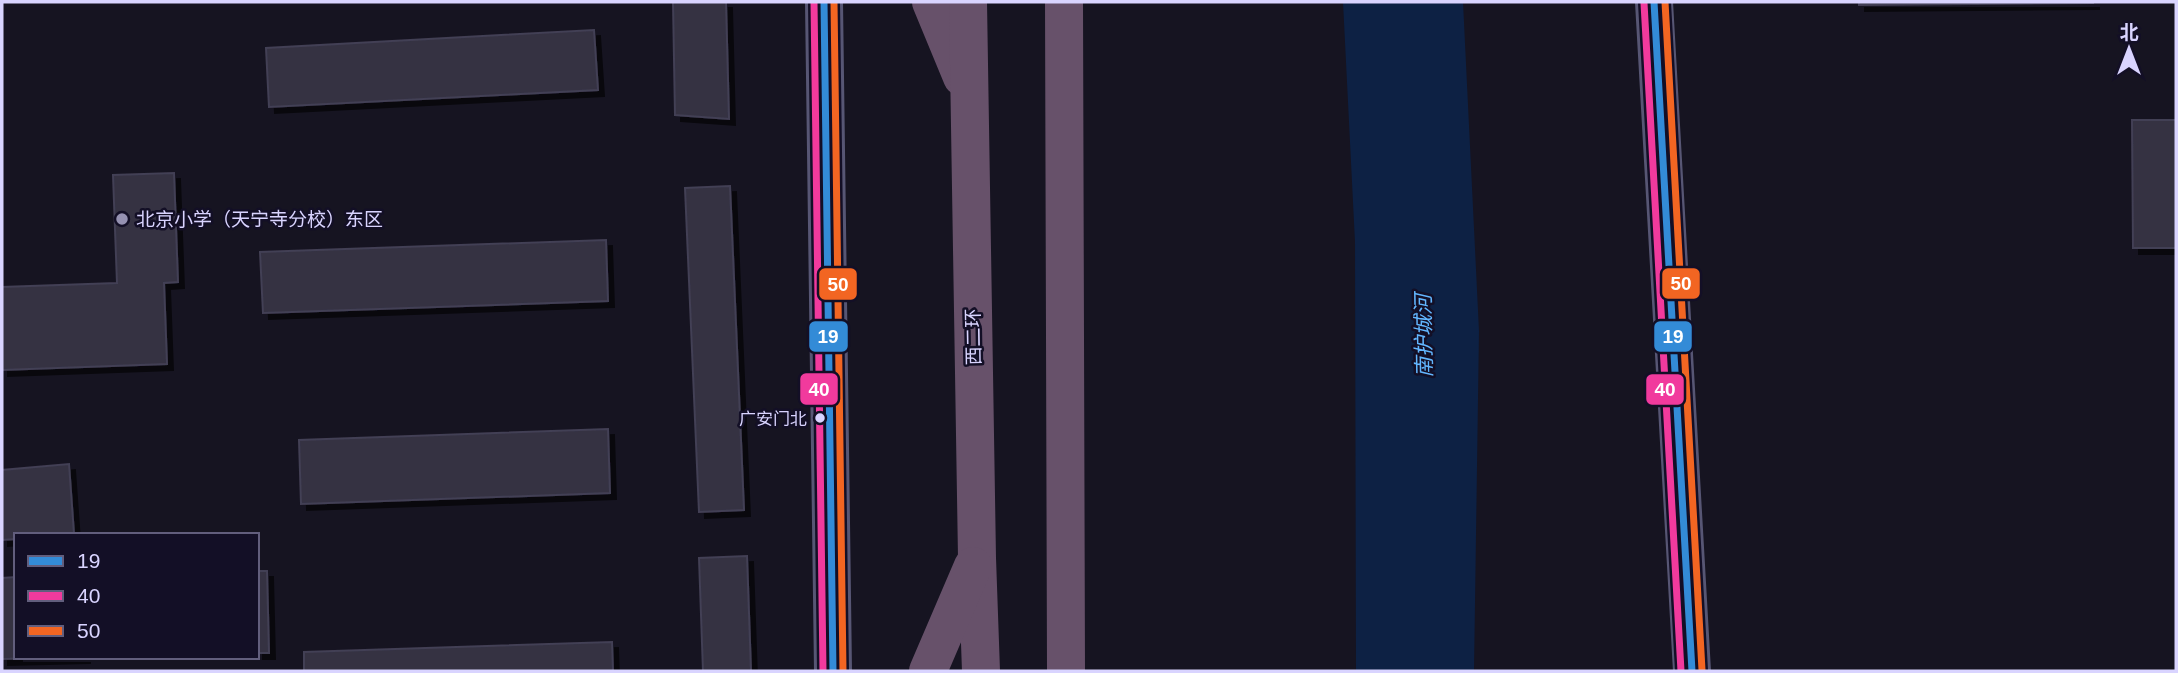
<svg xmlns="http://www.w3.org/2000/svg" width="2178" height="673" font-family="Arial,'Noto Sans SC',sans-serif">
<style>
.water{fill:#0d2144}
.building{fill:#343243;stroke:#433f54;stroke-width:2;filter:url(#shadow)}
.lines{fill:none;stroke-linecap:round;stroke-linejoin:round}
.secondary{stroke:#575674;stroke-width:38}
.highway{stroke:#67516a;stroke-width:38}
.bus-1-casing{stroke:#130f26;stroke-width:12}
.bus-2-casing{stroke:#130f26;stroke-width:12}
.bus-3-casing{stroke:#130f26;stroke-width:12}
.bus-1{stroke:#338bd7;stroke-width:7}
.bus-2{stroke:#f13a9d;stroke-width:7}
.bus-3{stroke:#f26522;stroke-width:7}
.poi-dot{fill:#9591b1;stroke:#130f26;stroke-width:2.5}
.bus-dot{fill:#d9d4ff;stroke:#130f26;stroke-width:2.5}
.labels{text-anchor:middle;stroke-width:5;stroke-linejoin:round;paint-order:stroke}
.bus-label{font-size:17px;fill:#d9d4ff;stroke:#130f26;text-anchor:end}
.poi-label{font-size:19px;fill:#d9d4ff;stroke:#130f26;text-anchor:start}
.street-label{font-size:19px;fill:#d9d4ff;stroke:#130f26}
.water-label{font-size:21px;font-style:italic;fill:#62b6ff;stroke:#130f26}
.line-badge{stroke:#130f26;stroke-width:2.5}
.badge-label{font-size:19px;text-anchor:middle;font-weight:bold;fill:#fff}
</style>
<defs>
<filter id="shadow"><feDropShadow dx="6" dy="6" stdDeviation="0" flood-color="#0009"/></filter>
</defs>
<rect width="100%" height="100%" fill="#161421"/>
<path class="water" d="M 1343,2 L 1463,2 L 1479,331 L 1474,671 L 1356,671 L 1355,242 Z"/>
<g class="building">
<path d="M 673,2 L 726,2 L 729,119 L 675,115 Z"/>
<path d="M 1859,2 L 2093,2 L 2093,3 L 1859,5 Z"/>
<path d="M 594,30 L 598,90 L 269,107 L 266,48 Z"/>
<path d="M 2132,120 L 2176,120 L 2176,248 L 2133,248 Z"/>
<path d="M 174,173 L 178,282 L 164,283 L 167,364 L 2,370 L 2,287 L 117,283 L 113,175 Z"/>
<path d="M 730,186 L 744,510 L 699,512 L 685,188 Z"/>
<path d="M 606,240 L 608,301 L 263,313 L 260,252 Z"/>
<path d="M 608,429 L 610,493 L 301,504 L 299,440 Z"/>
<path d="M 69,464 L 74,534 L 16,535 L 16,539 L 2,540 L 2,470 Z"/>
<path d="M 747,556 L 751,671 L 703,671 L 699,558 Z"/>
<path d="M 257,571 L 267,571 L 269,653 L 257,653 Z"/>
<path d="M 16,577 L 16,657 L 85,657 L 2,659 L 2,578 Z"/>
<path d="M 612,642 L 613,671 L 304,671 L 304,652 Z"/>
</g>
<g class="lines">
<g class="secondary">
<path d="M 824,2 L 833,671"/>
<path d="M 1654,2 L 1692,671"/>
</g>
<g class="highway">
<path d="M 931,2 L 962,77"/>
<path d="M 968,2 L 977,558 L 981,671"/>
<path d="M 1064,2 L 1066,671"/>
<path d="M 928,671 L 973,566"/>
</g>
<g class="bus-1-casing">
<g id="bus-1">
<path d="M 824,2 L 833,671"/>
<path d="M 1654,2 L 1692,671"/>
</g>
</g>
<g class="bus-2-casing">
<g id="bus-2">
<path d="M 814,2 L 823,671"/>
<path d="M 1644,3 L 1681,671"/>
</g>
</g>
<g class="bus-3-casing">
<g id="bus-3">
<path d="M 834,2 L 843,671"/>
<path d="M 1665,2 L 1702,670"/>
</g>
</g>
<use href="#bus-1" class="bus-1"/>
<use href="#bus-2" class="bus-2"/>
<use href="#bus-3" class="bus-3"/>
</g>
<circle class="poi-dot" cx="122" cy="219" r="7"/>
<circle class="bus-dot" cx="820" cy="418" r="6"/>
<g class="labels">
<g class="bus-label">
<text x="807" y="425">广安门北</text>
</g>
<g class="poi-label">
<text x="136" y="226">北京小学（天宁寺分校）东区</text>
</g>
<g class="street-label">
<text transform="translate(973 337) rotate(-91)" y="7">西二环</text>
</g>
<g class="water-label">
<text transform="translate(1424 336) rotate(-91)" y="7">南护城河</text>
</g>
</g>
<g class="line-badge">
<rect x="1661" y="267" width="40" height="33" rx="7" fill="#f26522"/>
<rect x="818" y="267" width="40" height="34" rx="7" fill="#f26522"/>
<rect x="808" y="320" width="41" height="33" rx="7" fill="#338bd7"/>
<rect x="1653" y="320" width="40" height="33" rx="7" fill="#338bd7"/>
<rect x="799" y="372" width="40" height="34" rx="7" fill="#f13a9d"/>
<rect x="1645" y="373" width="40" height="33" rx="7" fill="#f13a9d"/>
</g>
<g class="badge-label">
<text x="1681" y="290">50</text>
<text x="838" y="291">50</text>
<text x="828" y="343">19</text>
<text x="1673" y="343">19</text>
<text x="819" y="396">40</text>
<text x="1665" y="396">40</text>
</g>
<rect width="2178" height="673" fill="none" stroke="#d9d4ff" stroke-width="7"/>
<rect x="14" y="533" width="245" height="126" fill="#130f26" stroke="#625e7d" stroke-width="2"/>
<rect x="28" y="556" width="35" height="10" fill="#338bd7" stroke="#625e7d" stroke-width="2"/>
<text x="77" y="568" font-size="21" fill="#d9d4ff">19</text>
<rect x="28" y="591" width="35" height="10" fill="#f13a9d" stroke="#625e7d" stroke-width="2"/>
<text x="77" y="603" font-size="21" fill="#d9d4ff">40</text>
<rect x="28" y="626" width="35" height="10" fill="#f26522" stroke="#625e7d" stroke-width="2"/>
<text x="77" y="638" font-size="21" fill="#d9d4ff">50</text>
<g transform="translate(2129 49)" stroke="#130f26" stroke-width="5" paint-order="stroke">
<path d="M0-5L12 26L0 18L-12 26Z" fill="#d9d4ff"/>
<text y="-10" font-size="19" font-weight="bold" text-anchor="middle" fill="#d9d4ff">北</text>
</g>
</svg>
